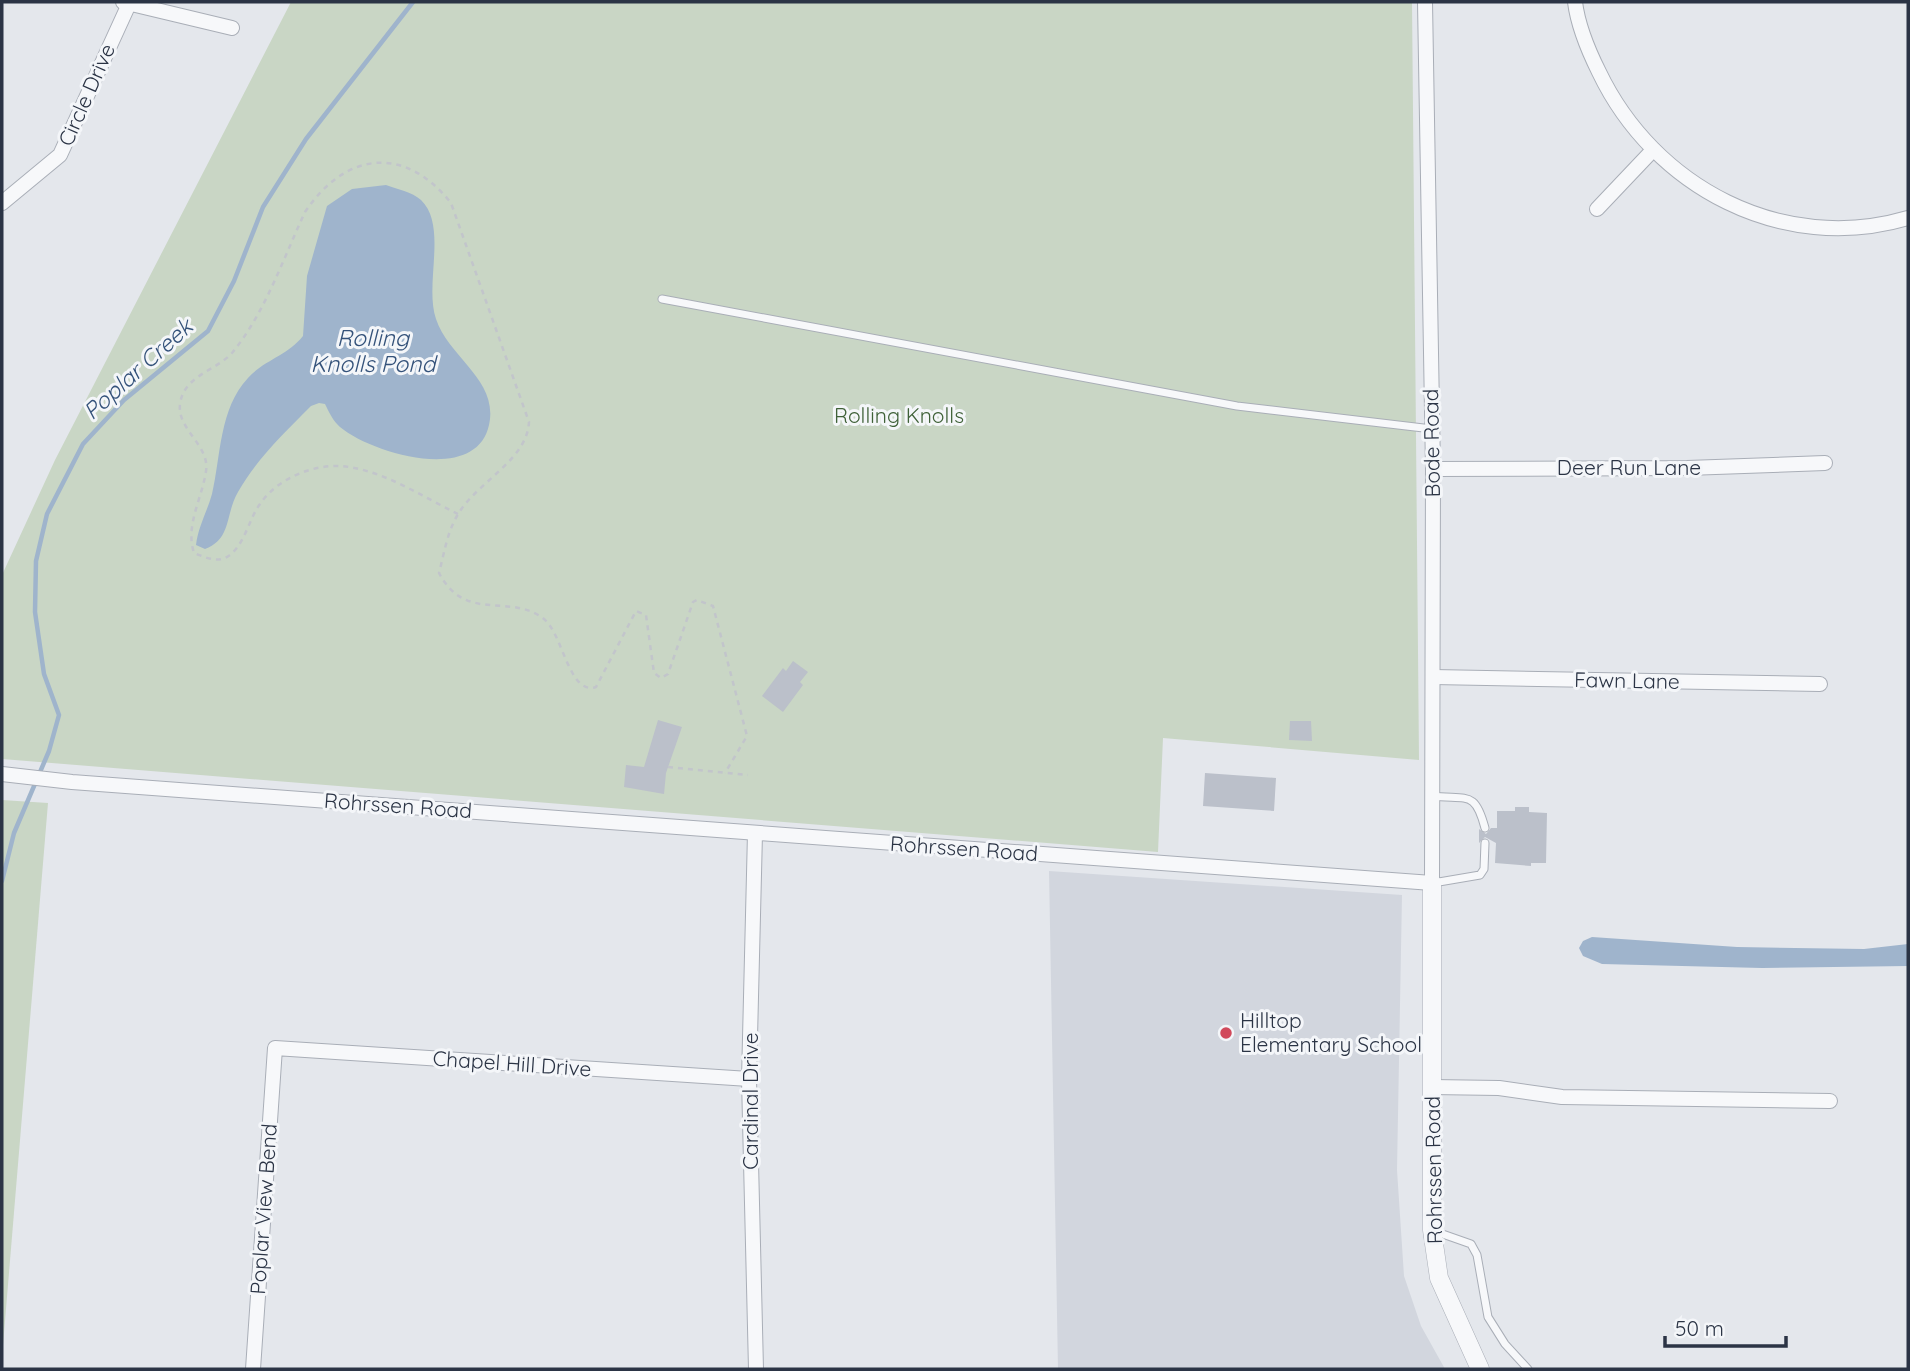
<svg xmlns="http://www.w3.org/2000/svg" width="1910" height="1371" font-family="Quicksand,sans-serif">
<style>
.built{fill:#d2d6de}
.green{fill:#c9d6c5}
.water{fill:#9fb4cc}
.lines{fill:none;stroke-linecap:round;stroke-linejoin:round}
.stream{stroke:#9fb4cc;stroke-width:4.5}
.building{fill:#bbc0ca}
.service-casing{stroke:#a9aeb7;stroke-width:9}
.minor-casing{stroke:#a9aeb7;stroke-width:16}
.tertiary-casing{stroke:#a9aeb7;stroke-width:19}
.path{stroke:#c2c5cb;stroke-width:2.5;stroke-dasharray:5 5;stroke-linecap:butt}
.service{stroke:#f7f8fa;stroke-width:7}
.minor{stroke:#f7f8fa;stroke-width:14}
.tertiary{stroke:#f7f8fa;stroke-width:18}
.poi-dot{fill:#d1495b;stroke:#f4f6f9;stroke-width:2.5}
.labels{text-anchor:middle;stroke-width:6;stroke-linejoin:round;paint-order:stroke}
.street-label{font-size:21px;fill:#2b3445;stroke:#f4f6f9}
.park-label{font-size:21px;fill:#3f6138;stroke:#f4f6f9}
.poi-label{font-size:21px;fill:#2b3445;stroke:#f4f6f9;text-anchor:start}
.water-label{font-size:23px;font-style:italic;fill:#34527a;stroke:#f4f6f9}
</style>
<rect width="100%" height="100%" fill="#e4e7ec"/>
<path class="built" d="M 1049,871 L 1402,895 L 1397,1170 L 1404,1276 L 1421,1326 L 1445,1369 L 1058,1369 Z"/>
<g class="green">
<path d="M 291,2 L 1412,2 L 1419,760 L 1163,738 L 1158,852 L 2,759 L 2,575 L 55,460 Z"/>
<path d="M 2,800 L 48,803 L 2,1357 Z"/>
</g>
<g class="water">
<path d="M 386,185 C 397,189 412,192 421,200 C 448,226 424,284 436,319 C 449,358 499,380 489,425 C 476,485 371,453 340,427 C 333,421 329,412 325,404 L 319,403 L 311,406 C 285,432 256,460 238,492 C 225,514 232,539 205,549 L 196,545 C 198,527 207,512 212,494 C 221,456 219,409 248,378 C 264,360 287,356 303,336 L 307,276 L 327,206 L 352,189 Z"/>
<path d="M 1592,937 L 1737,947 L 1864,949 L 1908,944 L 1908,966 L 1762,968 L 1602,964 L 1583,956 L 1579,948 L 1583,941 Z"/>
</g>
<g class="lines">
<path class="stream" d="M 2,881 L 14,833 L 49,751 L 59,715 L 44,674 L 35,612 L 36,561 L 47,514 L 83,444 L 124,400 L 208,331 L 234,281 L 263,207 L 306,139 L 413,2"/>
</g>
<g class="building">
<path d="M 793,661 L 808,672 L 800,682 L 803,685 L 783,712 L 762,696 L 783,668 L 786,671 Z"/>
<path d="M 658,720 L 682,727 L 666,773 L 664,794 L 624,787 L 626,765 L 644,767 Z"/>
<path d="M 1290,721 L 1311,721 L 1312,741 L 1289,740 Z"/>
<path d="M 1205,773 L 1276,778 L 1274,811 L 1203,806 Z"/>
<path d="M 1515,807 L 1529,807 L 1529,812 L 1547,813 L 1546,863 L 1531,863 L 1531,866 L 1495,863 L 1496,843 L 1485,837 L 1479,843 L 1479,829 L 1486,834 L 1491,828 L 1497,828 L 1497,811 L 1515,811 Z"/>
</g>
<g class="lines">
<g class="service-casing">
<g id="service">
<path d="M 662,299 L 1237,406 L 1432,429"/>
<path d="M 1432,796 C 1468,800 1475,790 1485,828"/>
<path d="M 1433,883 L 1480,875 L 1484,869 L 1485,843"/>
<path d="M 1434,1231 L 1471,1244 L 1477,1255 L 1488,1317 L 1505,1344 L 1528,1369"/>
</g>
</g>
<g class="minor-casing">
<g id="minor">
<path d="M 123,2 L 232,28"/>
<path d="M 1575,2 C 1578,26 1588,50 1599,72 C 1654,187 1782,255 1908,218"/>
<path d="M 2,203 L 60,155 L 129,4"/>
<path d="M 1597,209 L 1652,151"/>
<path d="M 1433,469 L 1687,468 L 1825,463"/>
<path d="M 1433,677 L 1820,684"/>
<path d="M 2,774 L 72,782 L 1432,883 L 1433,469 L 1425,2"/>
<path d="M 755,833 L 749,1079 L 756,1369"/>
<path d="M 1432,1087 L 1499,1088 L 1562,1097 L 1830,1101"/>
<path d="M 253,1369 L 275,1048 L 749,1079"/>
</g>
</g>
<g class="tertiary-casing">
<path id="tertiary" d="M 1432,883 L 1432,1230 L 1439,1278 L 1480,1369"/>
</g>
<g class="path">
<path d="M 458,514 C 421,496 380,468 339,466 C 310,465 276,480 260,504 C 248,520 244,549 225,558 C 215,562 204,557 194,553 C 185,525 202,499 206,471 C 210,445 177,430 180,404 C 184,375 216,371 232,353 C 265,313 283,259 305,212 C 346,151 405,145 451,203 L 529,422 C 527,461 476,482 457,516 C 447,533 444,554 439,573 C 466,624 510,592 544,619 C 563,634 569,696 596,687 L 636,611 L 646,615 L 654,673 L 661,678 L 668,674 L 693,602 L 697,600 L 713,606 L 747,736 L 725,773"/>
<path d="M 668,767 L 748,775"/>
</g>
<use href="#service" class="service"/>
<use href="#minor" class="minor"/>
<use href="#tertiary" class="tertiary"/>
</g>
<circle class="poi-dot" cx="1226" cy="1033" r="7"/>
<g class="labels">
<g class="street-label">
<text transform="translate(87 95) rotate(-66)" y="7">Circle Drive</text>
<text transform="translate(1432 443) rotate(-91)" y="7">Bode Road</text>
<text x="1629" y="475">Deer Run Lane</text>
<text transform="translate(1627 681) rotate(1)" y="7">Fawn Lane</text>
<text transform="translate(398 806) rotate(4)" y="7">Rohrssen Road</text>
<text transform="translate(964 849) rotate(4)" y="7">Rohrssen Road</text>
<text transform="translate(512 1064) rotate(4)" y="7">Chapel Hill Drive</text>
<text transform="translate(751 1101) rotate(-90)" y="7">Cardinal Drive</text>
<text transform="translate(1434 1170) rotate(-91)" y="7">Rohrssen Road</text>
<text transform="translate(264 1209) rotate(-86)" y="7">Poplar View Bend</text>
</g>
<g class="park-label">
<text x="899" y="423">Rolling Knolls</text>
</g>
<g class="poi-label">
<text x="1240" y="1028">Hilltop<tspan x="1240" dy="24">Elementary School</tspan></text>
</g>
<g class="water-label">
<text x="373" y="346">Rolling<tspan x="373" dy="26">Knolls Pond</tspan></text>
<text transform="translate(138 369) rotate(-42)" y="8">Poplar Creek</text>
</g>
</g>
<rect width="1910" height="1371" fill="none" stroke="#2b3445" stroke-width="7"/>
<path d="M1665 1336v10h121v-10" fill="none" stroke="#2b3445" stroke-width="3.5"/>
<text x="1675" y="1336" font-size="21" fill="#2b3445" stroke="#f4f6f9" stroke-width="5" paint-order="stroke">50 m</text>
</svg>
